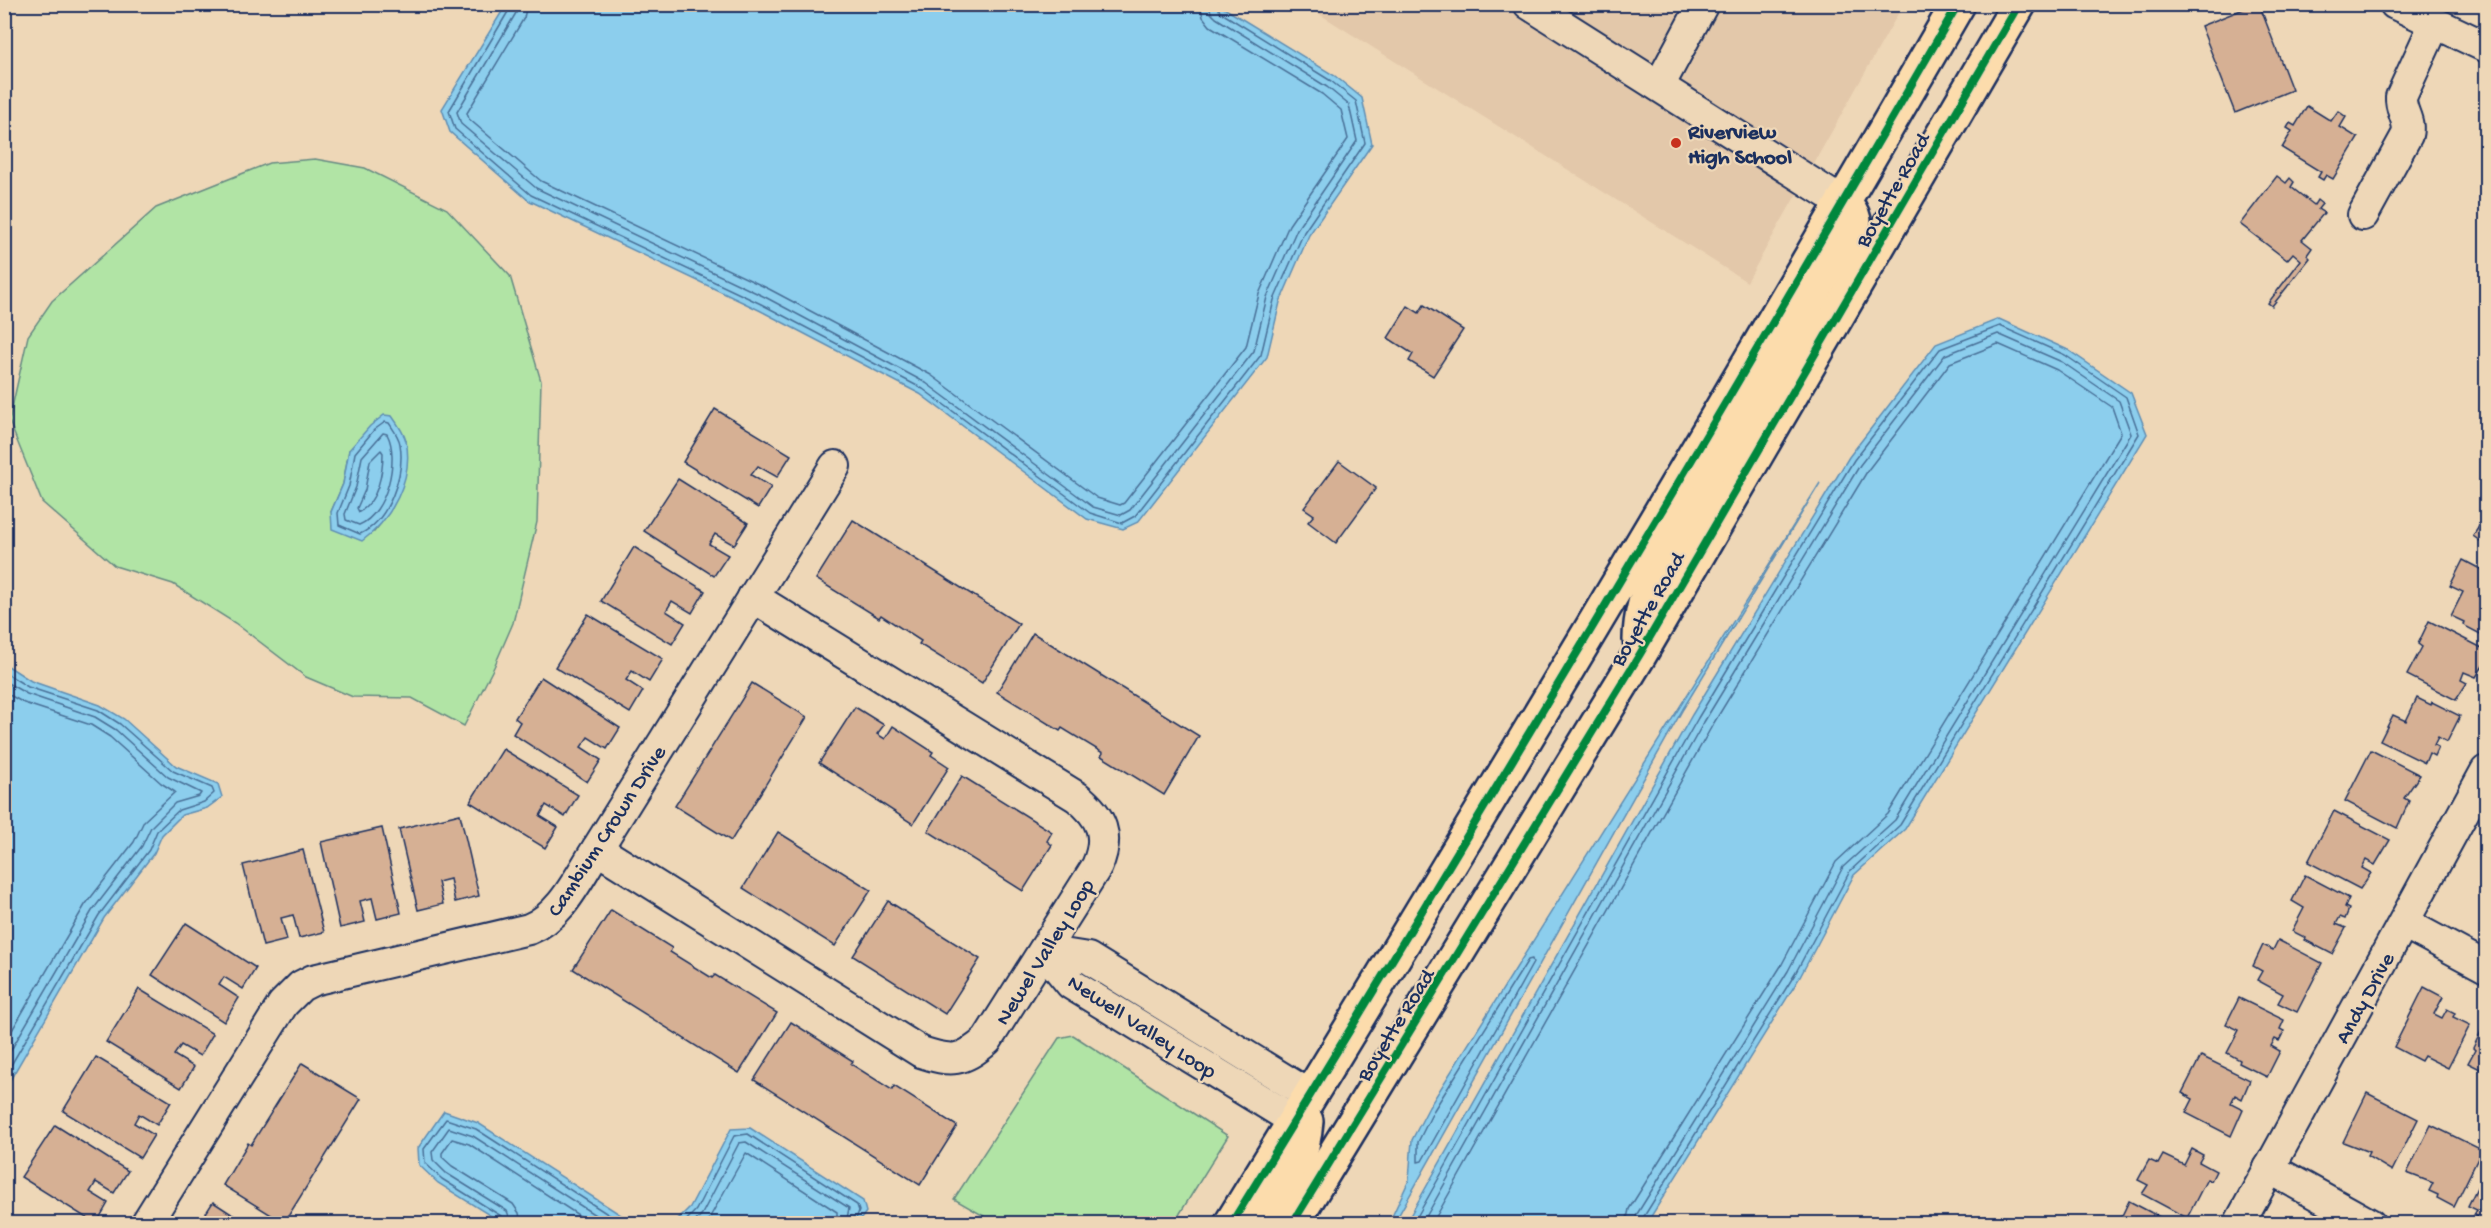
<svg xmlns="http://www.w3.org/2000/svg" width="2491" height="1228" font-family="'Gochi Hand',sans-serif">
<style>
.built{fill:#e3c8aa}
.green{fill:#b1e4a5;stroke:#668a82;stroke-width:1.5;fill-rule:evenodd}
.water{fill:#8cceed;stroke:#5f8eb4;stroke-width:1.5}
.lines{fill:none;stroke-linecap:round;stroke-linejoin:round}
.shore{stroke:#486f97;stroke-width:1.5}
.building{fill:#d6b094;stroke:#1b2f5e;stroke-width:1.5}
.minor-casing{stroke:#1b2f5e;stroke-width:34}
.major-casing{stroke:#1b2f5e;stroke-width:38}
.minor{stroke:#eed7b7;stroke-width:30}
.major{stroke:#fcdcac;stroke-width:33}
.cycleway-casing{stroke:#eed7b7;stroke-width:11}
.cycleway{stroke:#00873e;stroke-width:8}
.poi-dot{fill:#c8321e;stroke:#eed7b7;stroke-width:2}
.labels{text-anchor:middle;stroke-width:4.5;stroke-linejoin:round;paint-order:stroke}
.poi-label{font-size:22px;font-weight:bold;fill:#1b2f5e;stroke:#eed7b7;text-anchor:start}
.street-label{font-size:22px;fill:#1b2f5e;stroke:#eed7b7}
</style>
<rect width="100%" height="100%" fill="#eed7b7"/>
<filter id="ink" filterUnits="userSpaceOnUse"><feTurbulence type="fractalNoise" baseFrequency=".0167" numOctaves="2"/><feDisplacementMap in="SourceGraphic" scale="12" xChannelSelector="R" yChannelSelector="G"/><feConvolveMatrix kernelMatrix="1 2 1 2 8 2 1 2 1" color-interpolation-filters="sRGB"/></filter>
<g filter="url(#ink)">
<path class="built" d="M 1305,5 L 1903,5 L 1747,282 Z"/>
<g class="green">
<path d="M 315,159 L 365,168 L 447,209 L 510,276 L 541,381 L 537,522 L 513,623 L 494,667 L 464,726 L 412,698 L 353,697 L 306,677 L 235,623 L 173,584 L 115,566 L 42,502 L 9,421 L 28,336 L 52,301 L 156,208 L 269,163 ZM 406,441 C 406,482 401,500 374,532 L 331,512 L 343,484 L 349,450 Z"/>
<path d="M 1073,1035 L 1228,1136 L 1174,1223 L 996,1223 L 954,1199 L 1059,1038 Z"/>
</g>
<g class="water">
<path d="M 1219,5 L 1335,76 L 1362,98 L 1372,144 L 1309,235 L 1280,302 L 1267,357 L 1138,522 L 1123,529 L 1087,519 L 920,394 L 759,310 L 528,200 L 450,132 L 442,109 L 506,5 Z"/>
<path d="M 1999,319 L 2068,350 L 2131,393 L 2147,434 L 1905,829 L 1854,875 L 1800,977 L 1647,1223 L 1406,1223 L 1692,715 L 1849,457 L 1936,344 Z"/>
<path d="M 384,415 L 392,416 C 397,423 404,433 406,441 C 414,479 391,520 362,541 L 332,529 L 331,512 L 343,484 L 349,450 L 370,426 Z"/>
<path d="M 1820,483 L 1683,709 L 1397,1218 L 1393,1223 L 1389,1223 L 1409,1180 L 1412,1140 L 1429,1107 Z"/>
<path d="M 5,664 L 31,681 L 100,705 L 124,719 L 176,766 L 218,784 L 222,797 L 207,808 L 182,815 L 162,835 L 154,853 L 104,918 L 5,1089 Z"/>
<path d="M 444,1111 L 478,1123 L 627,1219 L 638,1223 L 502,1223 L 438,1183 L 419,1165 L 418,1148 Z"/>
<path d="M 750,1128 L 863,1201 L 866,1212 L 858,1223 L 674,1223 L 690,1207 L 731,1129 Z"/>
</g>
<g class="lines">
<g class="shore">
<path d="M 510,4 L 509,10 L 449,111 L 455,129 L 531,195 L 761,304 L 923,389 L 1090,513 L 1122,523 L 1135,516 L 1261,355 L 1274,300 L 1304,232 L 1365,143 L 1356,101 L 1331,81 L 1220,12 L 1217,4"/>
<path d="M 518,4 L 516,13 L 457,112 L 461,124 L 536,188 L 765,297 L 926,383 L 1093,507 L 1121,515 L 1130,510 L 1254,351 L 1267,297 L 1297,229 L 1357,141 L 1349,105 L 1327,87 L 1216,18 L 1211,13 L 1209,4"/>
<path d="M 527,4 L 524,18 L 467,113 L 469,119 L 541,181 L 769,289 L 931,375 L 1097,498 L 1120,505 L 1124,503 L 1246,347 L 1259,294 L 1289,225 L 1348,139 L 1341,110 L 1322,94 L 1210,26 L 1203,17 L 1200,4"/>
<path d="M 385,422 L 389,423 C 393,429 399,437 400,444 C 405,474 389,521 360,534 L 339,525 L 338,513 L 349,486 L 355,453 L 374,430 Z"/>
<path d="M 383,433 L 387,434 C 400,458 387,514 359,525 L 346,520 L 345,514 L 356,487 L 362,457 Z"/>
<path d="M 381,450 L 383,453 C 383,472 378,502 359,512 L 357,508 L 365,490 L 370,461 Z"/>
<path d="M 4,672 L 28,687 L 98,710 L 120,724 L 173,771 L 212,788 L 214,793 L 204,802 L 179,810 L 157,831 L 149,850 L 99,915 L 4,1077"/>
<path d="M 4,681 L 27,694 L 95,717 L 116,730 L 168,777 L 201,793 L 199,796 L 175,803 L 151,827 L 142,846 L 92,911 L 4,1062"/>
<path d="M 4,692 L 24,703 L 91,725 L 110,737 L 161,783 L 175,792 L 144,821 L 134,842 L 85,905 L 4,1044"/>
<path d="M 1532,959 L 1533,963 L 1422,1161 L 1418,1162 L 1418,1142 L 1434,1110 L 1528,960 Z"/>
<path d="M 504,1224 L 501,1216 L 442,1179 L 425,1163 L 424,1149 L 446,1119 L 476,1129 L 623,1224"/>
<path d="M 512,1224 L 507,1211 L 446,1173 L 433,1160 L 432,1152 L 449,1128 L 473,1136 L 609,1224"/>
<path d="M 521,1224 L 519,1213 L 513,1204 L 452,1166 L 442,1157 L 442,1153 L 452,1139 L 469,1144 L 592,1224"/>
<path d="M 683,1224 L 696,1210 L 734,1136 L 748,1134 L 857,1205 L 859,1211 L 854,1224"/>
<path d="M 693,1224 L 702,1214 L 739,1143 L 746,1142 L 849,1208 L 846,1224"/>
<path d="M 706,1224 L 746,1153 L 837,1212 L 837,1224"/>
<path d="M 1413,1224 L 1698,718 L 1854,460 L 1940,349 L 2000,326 L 2065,355 L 2126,397 L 2139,434 L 1900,825 L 1850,871 L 1795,974 L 1643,1218 L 1642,1224"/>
<path d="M 1422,1224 L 1704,722 L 1860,465 L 1945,355 L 1998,334 L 2062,362 L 2119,401 L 2131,434 L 1895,820 L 1843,867 L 1788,971 L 1637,1214 L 1635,1224"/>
<path d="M 1432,1224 L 1712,726 L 1868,470 L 1950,363 L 1998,344 L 2057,370 L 2112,407 L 2121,433 L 1888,814 L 1836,862 L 1781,966 L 1629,1209 L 1626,1224"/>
</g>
</g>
<g class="building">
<path d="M 2256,4 L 2259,4 L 2292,90 L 2235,113 L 2201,26 Z"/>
<path d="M 2307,106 L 2331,121 L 2338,111 L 2346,117 L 2340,127 L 2358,138 L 2333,179 L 2326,175 L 2323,180 L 2318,177 L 2321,172 L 2282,148 L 2292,131 L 2287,128 L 2290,123 L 2295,126 Z"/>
<path d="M 2277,176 L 2286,183 L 2290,178 L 2294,182 L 2291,187 L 2314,205 L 2317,200 L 2322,204 L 2318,209 L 2324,213 L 2302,240 L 2312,248 L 2307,255 L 2310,258 L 2272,306 L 2268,303 L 2301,260 L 2293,253 L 2287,260 L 2240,224 Z"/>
<path d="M 1424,305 L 1463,330 L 1433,376 L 1409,361 L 1413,354 L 1388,338 L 1408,306 L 1419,313 Z"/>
<path d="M 715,409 L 791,455 L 777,477 L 758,466 L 751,475 L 771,487 L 758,508 L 683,462 Z"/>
<path d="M 1339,461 L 1376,488 L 1336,543 L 1308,522 L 1314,515 L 1304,508 Z"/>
<path d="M 678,479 L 748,523 L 734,545 L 715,534 L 709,544 L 728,555 L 714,576 L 644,531 Z"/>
<path d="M 2486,515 L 2486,545 L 2473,536 Z"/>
<path d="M 853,520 L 1019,624 L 982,683 L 919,644 L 921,641 L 881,615 L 879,618 L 816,579 Z"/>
<path d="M 634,547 L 705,591 L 692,613 L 672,601 L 666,611 L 685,623 L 672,644 L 601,601 Z"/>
<path d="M 2463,560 L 2486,572 L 2486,637 L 2463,625 L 2464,622 L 2451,616 L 2463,592 L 2450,586 Z"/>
<path d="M 588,614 L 663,659 L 649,682 L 632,671 L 626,680 L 643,691 L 630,713 L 555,667 Z"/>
<path d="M 2429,621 L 2486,650 L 2486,661 L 2476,677 L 2464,672 L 2461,680 L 2467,683 L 2456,700 L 2407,675 L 2422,647 L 2418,644 Z"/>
<path d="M 1033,633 L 1199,736 L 1164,795 L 1101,756 L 1103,753 L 1062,728 L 1060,731 L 997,692 Z"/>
<path d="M 541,677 L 620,728 L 607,749 L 588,737 L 581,747 L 601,760 L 587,782 L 513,734 L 520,722 L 515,718 Z"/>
<path d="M 752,683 L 807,717 L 731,841 L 675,806 Z"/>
<path d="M 2417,698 L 2431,705 L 2432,702 L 2460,716 L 2447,742 L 2438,737 L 2434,745 L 2438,747 L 2434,756 L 2429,753 L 2425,763 L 2380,741 L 2393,715 L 2406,721 Z"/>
<path d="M 855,707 L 884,725 L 877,734 L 885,739 L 893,726 L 933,752 L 931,755 L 949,767 L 913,824 L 819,763 Z"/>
<path d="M 503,749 L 578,795 L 565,817 L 546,805 L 540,816 L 558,827 L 545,848 L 470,802 Z"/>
<path d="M 2371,750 L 2420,775 L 2404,798 L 2409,801 L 2397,828 L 2345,801 Z"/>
<path d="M 962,776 L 1052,832 L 1047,841 L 1052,845 L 1023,891 L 928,831 Z"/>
<path d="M 2334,811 L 2390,840 L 2375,865 L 2366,860 L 2362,868 L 2371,873 L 2360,889 L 2308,862 Z"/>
<path d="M 460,814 L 479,896 L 455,902 L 450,879 L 438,882 L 443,904 L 418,910 L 399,829 Z"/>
<path d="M 382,828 L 401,913 L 377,919 L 372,898 L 360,901 L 365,922 L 340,928 L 321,842 Z"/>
<path d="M 778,832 L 871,890 L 835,946 L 743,888 Z"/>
<path d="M 303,850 L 324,932 L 299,938 L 293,915 L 281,918 L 287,940 L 263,946 L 243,865 Z"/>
<path d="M 2305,875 L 2349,898 L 2345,907 L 2349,909 L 2345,919 L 2340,917 L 2336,924 L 2346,928 L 2332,954 L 2305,940 L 2306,938 L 2292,931 L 2304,908 L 2292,901 Z"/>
<path d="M 2486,880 L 2486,897 L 2479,894 Z"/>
<path d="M 888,901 L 980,959 L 945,1014 L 853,956 Z"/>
<path d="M 611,910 L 672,948 L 670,952 L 712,978 L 715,975 L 777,1013 L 739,1073 L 573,969 Z"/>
<path d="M 186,923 L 256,968 L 243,989 L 224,977 L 219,985 L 239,998 L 224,1022 L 152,975 Z"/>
<path d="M 2278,940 L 2322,963 L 2297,1012 L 2278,1003 L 2283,994 L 2257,980 L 2262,971 L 2253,966 L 2263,945 L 2273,950 Z"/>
<path d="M 2424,987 L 2443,997 L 2434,1014 L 2442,1018 L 2447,1009 L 2455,1013 L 2453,1017 L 2470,1025 L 2448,1068 L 2424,1056 L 2421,1061 L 2394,1047 Z"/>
<path d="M 139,989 L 213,1034 L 200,1056 L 181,1045 L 174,1055 L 194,1067 L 181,1088 L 106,1042 Z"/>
<path d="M 2239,998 L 2284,1020 L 2280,1029 L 2284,1031 L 2279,1041 L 2275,1039 L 2271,1046 L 2280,1051 L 2267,1077 L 2239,1063 L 2240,1060 L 2227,1053 L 2239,1030 L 2226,1024 Z"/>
<path d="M 2486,1021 L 2486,1072 L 2468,1063 L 2475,1050 L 2473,1048 Z"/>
<path d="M 791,1022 L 853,1061 L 851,1064 L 892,1090 L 894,1086 L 957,1126 L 920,1185 L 754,1080 Z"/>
<path d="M 2201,1056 L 2250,1080 L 2242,1099 L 2235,1095 L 2231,1103 L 2243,1109 L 2231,1136 L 2186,1113 L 2193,1099 L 2182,1093 Z"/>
<path d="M 96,1057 L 171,1102 L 157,1125 L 139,1114 L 134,1123 L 154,1135 L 140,1158 L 63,1111 Z"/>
<path d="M 302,1063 L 361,1099 L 284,1223 L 223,1185 L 248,1143 L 251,1145 Z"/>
<path d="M 2367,1093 L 2418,1119 L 2392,1171 L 2367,1156 L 2369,1152 L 2343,1142 Z"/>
<path d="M 55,1125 L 128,1171 L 114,1193 L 96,1182 L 90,1192 L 108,1203 L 96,1224 L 21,1177 Z"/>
<path d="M 2431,1125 L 2482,1150 L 2454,1207 L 2437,1198 L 2438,1195 L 2429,1191 L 2433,1183 L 2407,1173 Z"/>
<path d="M 2192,1149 L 2203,1155 L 2199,1162 L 2216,1171 L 2211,1181 L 2207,1179 L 2187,1218 L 2142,1194 L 2148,1185 L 2138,1180 L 2149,1160 L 2158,1164 L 2163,1155 L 2184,1165 Z"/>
<path d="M 2486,1169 L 2486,1215 L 2484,1220 L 2474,1215 L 2477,1210 L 2468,1206 Z"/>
<path d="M 2129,1201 L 2173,1224 L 2118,1224 Z"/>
<path d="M 213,1202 L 247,1224 L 199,1224 Z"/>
</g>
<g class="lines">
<g class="minor-casing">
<g id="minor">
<path d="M 1529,4 L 1843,203"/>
<path d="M 2395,4 L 2486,47"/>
<path d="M 1659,86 L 1703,4"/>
<path d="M 2363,215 L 2407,135 C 2411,120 2400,112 2401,97 L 2435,23"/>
<path d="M 597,849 L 921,1052 C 951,1062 963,1062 987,1040 L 1097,866 C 1110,836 1102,817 1077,797 L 753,597"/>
<path d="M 2404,923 L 2486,967"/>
<path d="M 1044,951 L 1088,958 L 1311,1096"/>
<path d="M 1044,951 L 1071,984 L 1295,1121"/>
<path d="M 2269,1168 L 2370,1224"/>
<path d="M 146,1224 L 283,1004 L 301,986 L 313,980 L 529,929 C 562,916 578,878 597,849 L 835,466"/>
<path d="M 2239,1224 L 2486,771"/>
</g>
</g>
<g class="major-casing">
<g id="major">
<path d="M 1640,640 C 1640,613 1648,589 1660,565 L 1851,239 C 1856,223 1856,214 1843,203"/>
<path d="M 1231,1224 C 1314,1090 1395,956 1476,821 C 1639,551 1800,278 1958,4"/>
<path d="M 1264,1224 C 1283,1192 1304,1159 1306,1121"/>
<path d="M 1292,1224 L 1640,654 L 2019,4"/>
</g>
</g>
<use href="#minor" class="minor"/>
<use href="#major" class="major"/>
<g class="cycleway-casing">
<g id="cycleway">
<path d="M 1231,1224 C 1314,1090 1395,956 1476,821 C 1639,551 1800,278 1958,4"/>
<path d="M 1292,1224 L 1640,654 L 2019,4"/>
</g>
</g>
<use href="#cycleway" class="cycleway"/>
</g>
</g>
<circle class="poi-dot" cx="1676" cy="143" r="6"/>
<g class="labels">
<g class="poi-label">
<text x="1688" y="138">Riverview<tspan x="1688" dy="25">High School</tspan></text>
</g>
<g class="street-label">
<text transform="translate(1891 189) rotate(-60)" y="8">Boyette Road</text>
<text transform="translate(1646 608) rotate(-60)" y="8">Boyette Road</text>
<text transform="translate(605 830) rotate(-57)" y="8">Cambium Crown Drive</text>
<text transform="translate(1043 951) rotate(-58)" y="8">Newel Valley Loop</text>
<text transform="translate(2363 997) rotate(-61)" y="8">Andy Drive</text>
<text transform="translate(1394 1024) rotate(-58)" y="8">Boyette Road</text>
<text transform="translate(1143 1025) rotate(33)" y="8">Newell Valley Loop</text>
</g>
</g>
<rect width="2491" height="1228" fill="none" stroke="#eed7b7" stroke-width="24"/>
<rect x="12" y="12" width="2467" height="1204" fill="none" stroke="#1b2f5e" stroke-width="2" filter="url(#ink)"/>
</svg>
